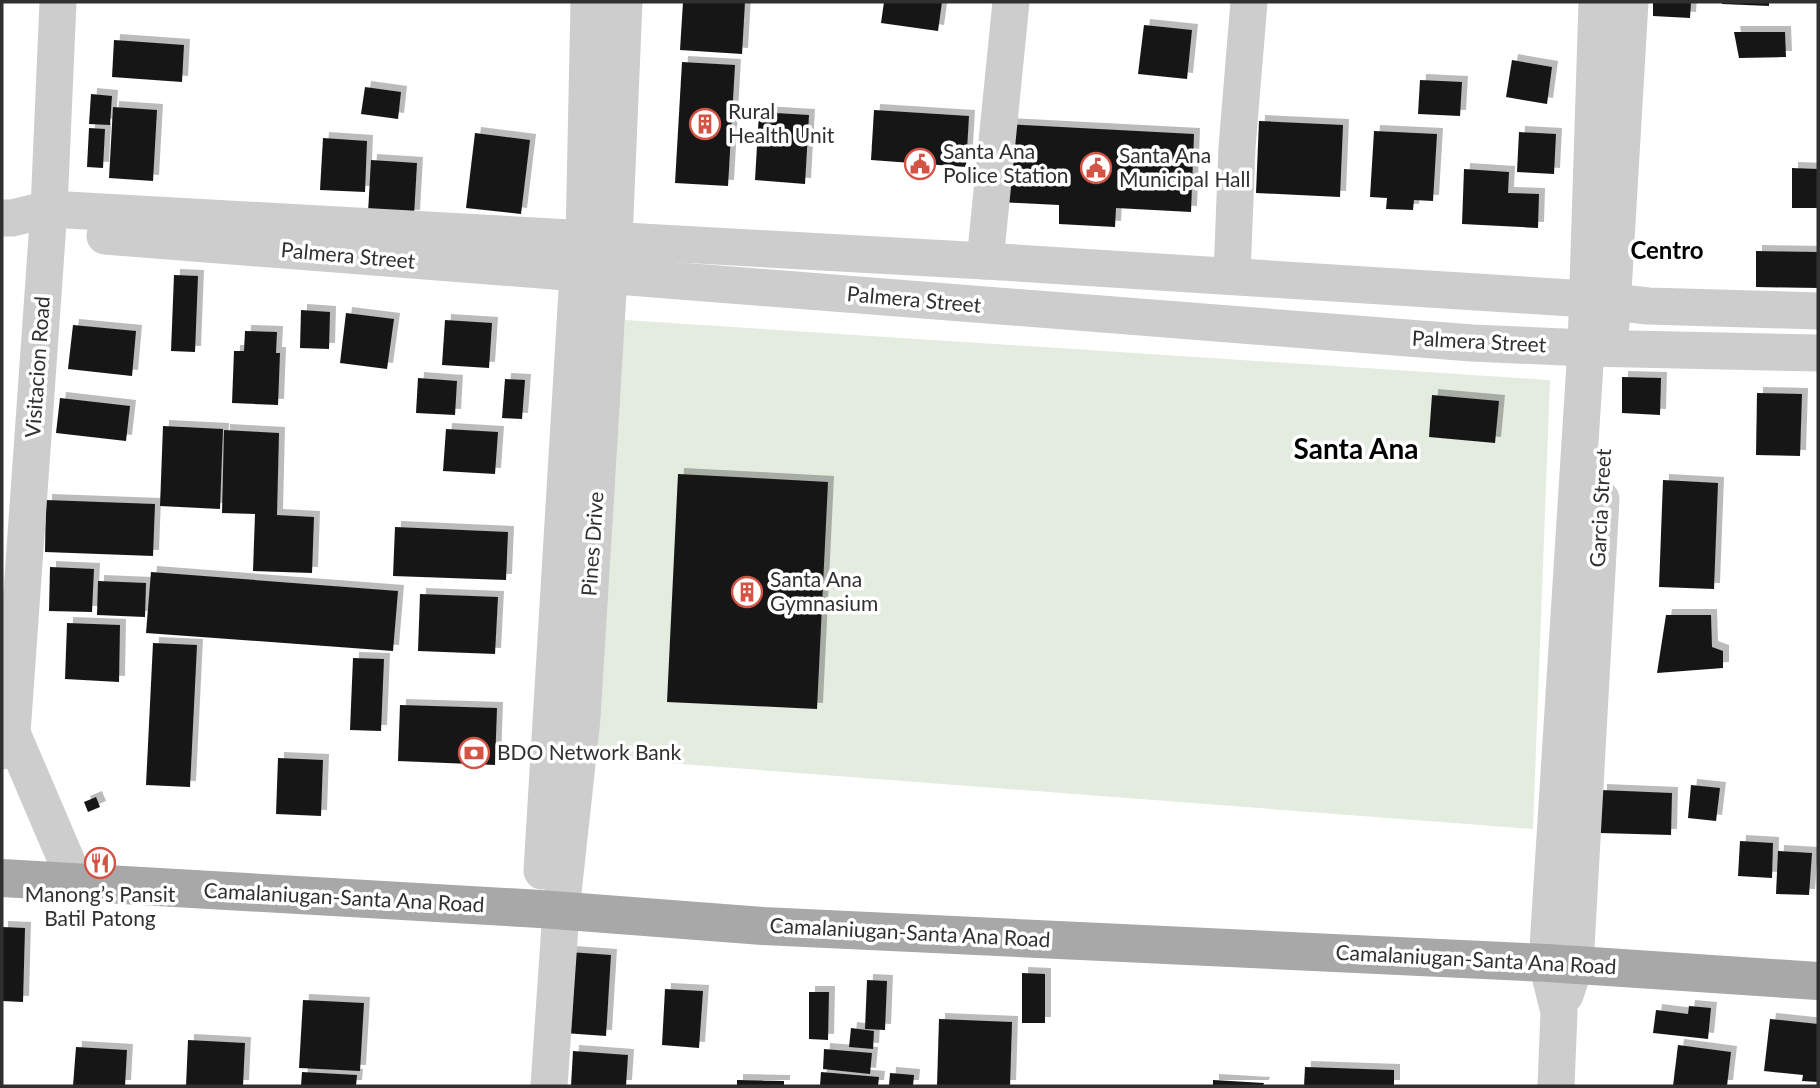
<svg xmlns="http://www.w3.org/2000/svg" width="1820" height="1088" font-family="Lato,sans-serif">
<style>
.green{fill:#e4ece0}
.building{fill:#171717;filter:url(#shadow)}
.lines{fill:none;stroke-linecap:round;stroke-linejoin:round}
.minor{stroke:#cdcdcd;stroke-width:37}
.major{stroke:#a8a8a8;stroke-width:38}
.labels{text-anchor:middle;stroke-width:7;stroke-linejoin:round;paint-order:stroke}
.poi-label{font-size:21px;fill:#303030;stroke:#fff;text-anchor:start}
.street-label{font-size:21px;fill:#303030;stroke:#fff}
.quarter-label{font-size:24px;font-weight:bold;fill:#000;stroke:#fff}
.district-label{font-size:28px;font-weight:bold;fill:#000;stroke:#fff}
</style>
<defs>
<filter id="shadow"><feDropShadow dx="6" dy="-6" stdDeviation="0" flood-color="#0004"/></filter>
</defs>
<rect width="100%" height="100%" fill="#fff"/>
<path class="green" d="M 625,320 L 1550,380 L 1533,829 L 589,757 Z"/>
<g class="building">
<path d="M 683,2 L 745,2 L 742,54 L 680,50 Z"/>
<path d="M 884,2 L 942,2 L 938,31 L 881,23 Z"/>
<path d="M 1653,2 L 1691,2 L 1690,18 L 1653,16 Z"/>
<path d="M 1722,2 L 1769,2 L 1769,6 L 1722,4 Z"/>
<path d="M 1144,25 L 1192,30 L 1187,79 L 1138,74 Z"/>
<path d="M 1734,32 L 1785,32 L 1786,57 L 1739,58 Z"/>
<path d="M 114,40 L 184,45 L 182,82 L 112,77 Z"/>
<path d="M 1512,60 L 1552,67 L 1547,104 L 1506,97 Z"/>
<path d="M 682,62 L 735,65 L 728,186 L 675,183 Z"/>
<path d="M 1420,80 L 1462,82 L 1460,116 L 1418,114 Z"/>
<path d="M 365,87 L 401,92 L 398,119 L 361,114 Z"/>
<path d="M 91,94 L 112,96 L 110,125 L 89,124 Z"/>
<path d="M 113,107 L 157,110 L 153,181 L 109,178 Z"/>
<path d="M 874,110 L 969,116 L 966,167 L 871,160 Z"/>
<path d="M 759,112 L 809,115 L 805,184 L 755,180 Z"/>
<path d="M 1259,121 L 1343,125 L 1340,197 L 1256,193 Z"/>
<path d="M 1002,124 L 1194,134 L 1191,212 L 1116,208 L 1115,227 L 1059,224 L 1059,205 L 998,202 Z"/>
<path d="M 89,128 L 105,129 L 103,168 L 87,167 Z"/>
<path d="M 1374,131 L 1437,134 L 1433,201 L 1414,200 L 1413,210 L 1386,209 L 1387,198 L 1370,197 Z"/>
<path d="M 1519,132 L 1556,134 L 1554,174 L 1517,172 Z"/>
<path d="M 475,133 L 530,140 L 521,214 L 466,208 Z"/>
<path d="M 323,138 L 367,141 L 365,192 L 320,190 Z"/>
<path d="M 371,160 L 417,163 L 414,216 L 368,213 Z"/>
<path d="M 1792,168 L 1818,169 L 1818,208 L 1792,208 Z"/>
<path d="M 1464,169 L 1509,172 L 1508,193 L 1539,194 L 1538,228 L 1462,224 Z"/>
<path d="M 1756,251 L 1818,252 L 1818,288 L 1756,287 Z"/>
<path d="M 174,275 L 198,276 L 195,352 L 171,351 Z"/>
<path d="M 301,310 L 330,312 L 329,349 L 300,348 Z"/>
<path d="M 346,313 L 394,319 L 387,369 L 340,363 Z"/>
<path d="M 445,320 L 492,323 L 489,368 L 442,365 Z"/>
<path d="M 73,325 L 136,331 L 132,376 L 68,369 Z"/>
<path d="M 245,331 L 277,332 L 276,353 L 280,353 L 278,405 L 232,403 L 234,351 L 244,351 Z"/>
<path d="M 1622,377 L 1661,378 L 1660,415 L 1622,413 Z"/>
<path d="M 418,378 L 457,381 L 455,415 L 416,413 Z"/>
<path d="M 505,379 L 525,380 L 522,419 L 502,418 Z"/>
<path d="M 1757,393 L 1802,394 L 1800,456 L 1756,455 Z"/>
<path d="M 1432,395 L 1499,401 L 1495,443 L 1429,437 Z"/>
<path d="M 60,398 L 130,406 L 126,441 L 56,433 Z"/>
<path d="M 163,426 L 223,429 L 220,509 L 160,506 Z"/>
<path d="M 446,429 L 498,432 L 495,474 L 443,471 Z"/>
<path d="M 224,430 L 279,433 L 277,515 L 314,517 L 312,573 L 253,571 L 255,514 L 222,513 Z"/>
<path d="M 678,474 L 828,482 L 817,709 L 667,702 Z"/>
<path d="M 1663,480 L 1718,483 L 1714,589 L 1659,587 Z"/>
<path d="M 46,500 L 155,504 L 153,556 L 45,552 Z"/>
<path d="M 395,527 L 508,532 L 506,580 L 393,576 Z"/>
<path d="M 50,567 L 94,569 L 92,612 L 49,611 Z"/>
<path d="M 151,572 L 398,591 L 393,651 L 146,633 Z"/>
<path d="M 98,581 L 146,583 L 145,617 L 97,615 Z"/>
<path d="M 420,594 L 498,597 L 495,654 L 418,651 Z"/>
<path d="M 1666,615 L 1711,615 L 1712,647 L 1723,651 L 1723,668 L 1657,673 Z"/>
<path d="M 67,623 L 120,625 L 119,682 L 65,679 Z"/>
<path d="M 153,643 L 197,645 L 190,787 L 146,785 Z"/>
<path d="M 353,658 L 384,659 L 381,731 L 350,730 Z"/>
<path d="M 400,705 L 497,708 L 495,765 L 398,761 Z"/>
<path d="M 278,758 L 323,760 L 321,816 L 276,814 Z"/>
<path d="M 1691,785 L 1720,788 L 1716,821 L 1688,818 Z"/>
<path d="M 1601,790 L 1672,793 L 1671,835 L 1600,833 Z"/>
<path d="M 96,797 L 100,807 L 88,812 L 84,802 Z"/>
<path d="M 1740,841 L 1773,843 L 1772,878 L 1738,876 Z"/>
<path d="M 1778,851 L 1812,853 L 1809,895 L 1776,894 Z"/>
<path d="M 2,927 L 25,928 L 23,1002 L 2,1001 Z"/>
<path d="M 569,952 L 611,955 L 606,1036 L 564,1033 Z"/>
<path d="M 1022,973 L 1045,974 L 1045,1023 L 1022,1023 Z"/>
<path d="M 867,980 L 887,981 L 885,1030 L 865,1029 Z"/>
<path d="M 665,989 L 703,991 L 699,1048 L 662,1045 Z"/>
<path d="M 809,992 L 829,992 L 828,1040 L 809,1039 Z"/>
<path d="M 303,1000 L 364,1003 L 360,1071 L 299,1068 Z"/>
<path d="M 1689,1006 L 1711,1008 L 1708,1039 L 1653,1033 L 1656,1010 L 1688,1014 Z"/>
<path d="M 939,1019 L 1012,1022 L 1010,1086 L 937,1086 Z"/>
<path d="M 1770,1019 L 1818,1024 L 1818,1082 L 1802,1081 L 1803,1075 L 1764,1071 Z"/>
<path d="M 851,1028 L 874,1031 L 873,1049 L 849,1047 Z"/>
<path d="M 188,1040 L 245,1043 L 243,1086 L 186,1086 Z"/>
<path d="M 1678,1045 L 1731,1052 L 1727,1086 L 1673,1086 Z"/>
<path d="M 76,1047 L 127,1050 L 125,1086 L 73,1086 Z"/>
<path d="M 824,1049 L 872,1053 L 870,1074 L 823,1069 Z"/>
<path d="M 573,1051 L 628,1055 L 626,1086 L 571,1086 Z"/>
<path d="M 1305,1067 L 1394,1070 L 1394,1086 L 1304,1086 Z"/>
<path d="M 302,1072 L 357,1075 L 356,1086 L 301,1086 Z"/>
<path d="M 821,1072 L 879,1077 L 878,1086 L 820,1086 Z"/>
<path d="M 890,1073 L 914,1075 L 913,1086 L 889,1086 Z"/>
<path d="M 737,1080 L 784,1081 L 784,1086 L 737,1086 Z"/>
<path d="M 1213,1080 L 1264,1083 L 1263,1086 L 1213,1086 Z"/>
</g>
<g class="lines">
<g class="minor">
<path d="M 2,218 L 12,218 L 49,209 L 985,261 L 1587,299 L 1648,306 L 1818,311"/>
<path d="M 105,236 L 1472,343 L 1586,348 L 1818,353"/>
<path d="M 985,261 L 1011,2"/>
<path d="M 1232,276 L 1237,147 L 1249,2"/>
<path d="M 1611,325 L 1630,2"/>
<path d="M 12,733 L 76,883"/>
<path d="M 2,751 L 12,733 L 49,209 L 58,2"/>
<path d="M 542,871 L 578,274 L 584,239 L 589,2"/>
<path d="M 1565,995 L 1575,965 L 1601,499"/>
<path d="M 549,1086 L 561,911 L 582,718 L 609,276 L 614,240 L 624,2"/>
<path d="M 1556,1086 L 1559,1012 L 1547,963 L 1586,348 L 1597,2"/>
</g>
<path class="major" d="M 2,878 L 540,909 L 763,926 L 1547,963 L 1818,981"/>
</g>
<defs>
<g id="building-ring" transform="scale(1.575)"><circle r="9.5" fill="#fff" stroke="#d55344" stroke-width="1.5"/><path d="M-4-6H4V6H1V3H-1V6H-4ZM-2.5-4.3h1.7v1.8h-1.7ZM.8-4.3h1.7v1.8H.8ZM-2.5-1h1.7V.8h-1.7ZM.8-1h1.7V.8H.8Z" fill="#d55344"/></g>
<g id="civic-ring" transform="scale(1.575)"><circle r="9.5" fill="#fff" stroke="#d55344" stroke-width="1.5"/><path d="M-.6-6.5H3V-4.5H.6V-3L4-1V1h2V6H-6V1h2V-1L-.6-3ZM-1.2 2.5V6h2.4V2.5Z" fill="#d55344"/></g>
<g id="bank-ring" transform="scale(1.575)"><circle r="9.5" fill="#fff" stroke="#d55344" stroke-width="1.5"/><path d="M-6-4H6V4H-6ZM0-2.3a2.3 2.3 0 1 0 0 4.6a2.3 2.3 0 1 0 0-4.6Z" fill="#d55344"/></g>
<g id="restaurant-ring" transform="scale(1.575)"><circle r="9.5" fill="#fff" stroke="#d55344" stroke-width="1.5"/><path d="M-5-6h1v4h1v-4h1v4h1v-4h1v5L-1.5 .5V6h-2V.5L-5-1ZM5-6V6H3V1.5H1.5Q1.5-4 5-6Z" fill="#d55344"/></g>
</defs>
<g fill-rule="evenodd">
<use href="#building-ring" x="705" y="124"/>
<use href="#civic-ring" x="920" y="164"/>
<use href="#civic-ring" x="1096" y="168"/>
<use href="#building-ring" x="747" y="592"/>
<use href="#bank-ring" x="474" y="753"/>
<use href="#restaurant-ring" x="100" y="863"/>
</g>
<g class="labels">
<g class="poi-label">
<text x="728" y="119">Rural<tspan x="728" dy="24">Health Unit</tspan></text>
<text x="943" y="159">Santa Ana<tspan x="943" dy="24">Police Station</tspan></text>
<text x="1119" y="163">Santa Ana<tspan x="1119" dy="24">Municipal Hall</tspan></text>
<text x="770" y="587">Santa Ana<tspan x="770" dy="24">Gymnasium</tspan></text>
<text x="497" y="760">BDO Network Bank</text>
<text x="100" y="902" text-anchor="middle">Manong’s Pansit<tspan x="100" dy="24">Batil Patong</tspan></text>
</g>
<g class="street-label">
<text transform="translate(348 256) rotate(5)" y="7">Palmera Street</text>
<text transform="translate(914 300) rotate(5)" y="7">Palmera Street</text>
<text transform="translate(1479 342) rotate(3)" y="7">Palmera Street</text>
<text transform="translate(38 367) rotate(-86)" y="7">Visitacion Road</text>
<text transform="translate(1601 508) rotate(-87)" y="7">Garcia Street</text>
<text transform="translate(593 544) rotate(-86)" y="7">Pines Drive</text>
<text transform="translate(344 898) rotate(3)" y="7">Camalaniugan-Santa Ana Road</text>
<text transform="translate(910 933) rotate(3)" y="7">Camalaniugan-Santa Ana Road</text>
<text transform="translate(1476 960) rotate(3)" y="7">Camalaniugan-Santa Ana Road</text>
</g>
<g class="quarter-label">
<text x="1667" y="259">Centro</text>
</g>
<g class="district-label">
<text x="1356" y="459">Santa Ana</text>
</g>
</g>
<rect width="1820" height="1088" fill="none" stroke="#303030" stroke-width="7"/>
</svg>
